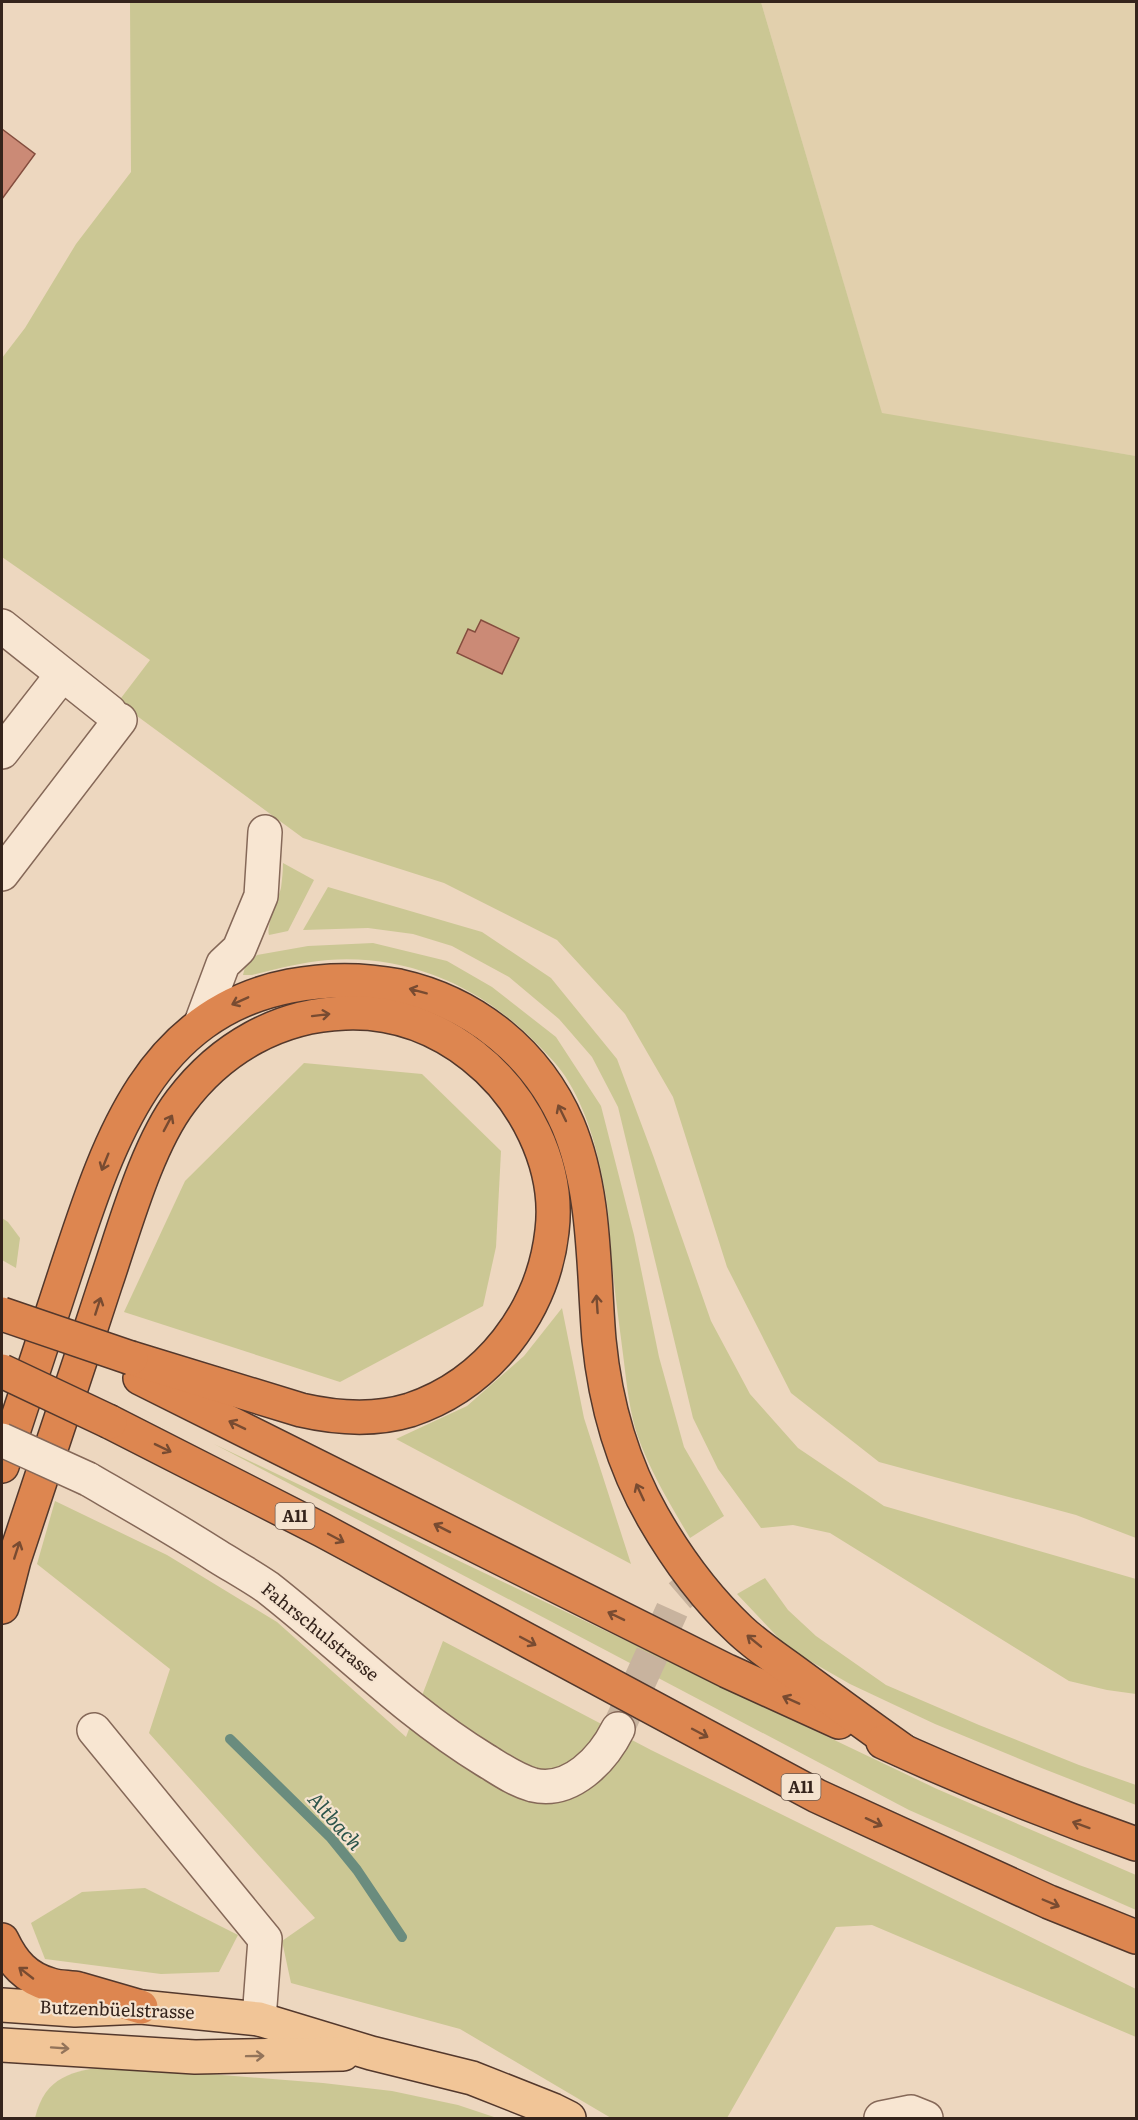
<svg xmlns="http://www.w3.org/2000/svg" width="1138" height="2120" font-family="Literata,serif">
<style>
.farmland{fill:#e2d0ad}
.green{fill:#cbc794}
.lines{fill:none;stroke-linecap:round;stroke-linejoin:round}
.stream{stroke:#6a8c7e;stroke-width:10}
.building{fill:#cb8a76;stroke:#844d3e;stroke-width:1.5}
.minor-tunnel{stroke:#c8b39e;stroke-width:33;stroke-dasharray:33 16;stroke-linecap:butt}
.minor-casing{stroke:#856858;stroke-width:36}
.major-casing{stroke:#53382c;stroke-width:36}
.highway-casing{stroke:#53382c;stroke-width:36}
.minor{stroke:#f8e6d2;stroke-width:33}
.major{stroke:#f1c597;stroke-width:33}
.highway{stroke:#dd8650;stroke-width:33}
.minor-bridge-casing{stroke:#856858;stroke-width:36;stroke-linecap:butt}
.highway-bridge-casing{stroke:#53382c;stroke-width:36;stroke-linecap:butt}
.minor-bridge{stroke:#f8e6d2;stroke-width:33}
.highway-bridge{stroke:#dd8650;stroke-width:33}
.oneway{stroke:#784b31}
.oneway2{stroke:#93745a}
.labels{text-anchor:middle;stroke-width:4.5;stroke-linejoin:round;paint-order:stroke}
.shield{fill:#f5e3cf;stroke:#6f5d52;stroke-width:1.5}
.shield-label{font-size:16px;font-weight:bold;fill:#35241c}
.street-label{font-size:18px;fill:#35241c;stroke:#f5e3cf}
.water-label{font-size:20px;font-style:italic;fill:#2c554b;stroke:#f5e3cf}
</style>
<rect width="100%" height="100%" fill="#edd7bf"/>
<path class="farmland" d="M 761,2 L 1136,2 L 1136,456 L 882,414 Z"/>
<g class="green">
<path d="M 130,2 L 761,2 L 882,413 L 1136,456 L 1136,1538 L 1076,1515 L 879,1462 L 791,1393 L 727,1267 L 673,1097 L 625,1014 L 557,940 L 444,883 L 303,838 L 118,702 L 150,660 L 2,557 L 2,358 L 25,328 L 76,244 L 131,172 Z"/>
<path d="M 283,863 L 314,880 L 288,931 L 269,935 C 266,926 278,899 281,888 C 282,880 283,871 283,863 Z"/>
<path d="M 328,887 L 482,932 L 551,978 L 617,1059 L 654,1158 L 711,1321 L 750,1394 L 798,1448 L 884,1506 L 1136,1579 L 1136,1694 L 1107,1690 L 1069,1681 L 830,1533 L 793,1525 L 761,1528 L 718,1469 L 693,1418 L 618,1107 L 592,1057 L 559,1019 L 509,977 L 452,946 L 413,934 L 368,928 L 303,930 Z"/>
<path d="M 373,943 L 447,961 L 492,987 L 556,1037 L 601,1106 L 634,1235 L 659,1357 L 684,1447 L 724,1516 L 690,1538 C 671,1506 651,1473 638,1437 C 630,1414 627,1387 624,1362 C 620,1329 615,1296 612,1263 C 610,1239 609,1214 605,1191 C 598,1151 587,1110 565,1076 C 557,1064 545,1052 535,1042 C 480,986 407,954 328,960 C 302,962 277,969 252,975 L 243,975 L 245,967 L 257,955 L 308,946 Z"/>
<path d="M 304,1063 L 422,1074 L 501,1151 L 496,1247 L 483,1306 L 340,1382 L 124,1312 L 185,1181 Z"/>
<path d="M 2,1218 L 8,1222 L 20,1238 L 16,1268 L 2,1260 Z"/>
<path d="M 562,1308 L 584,1418 L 631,1564 L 396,1439 L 467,1406 L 524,1356 Z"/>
<path d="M 214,1444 L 937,1789 L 1136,1875 L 1136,1910 L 909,1810 Z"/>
<path d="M 55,1501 L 167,1555 L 277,1622 L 406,1737 L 443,1641 L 651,1750 L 1136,1989 L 1136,2037 L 872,1925 L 836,1927 L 727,2118 L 611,2118 L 460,2029 L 291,1983 L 282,1941 L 315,1918 L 149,1733 L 170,1669 L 37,1564 Z"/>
<path d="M 765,1578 L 788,1610 L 816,1636 L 886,1685 L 979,1725 L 1079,1765 L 1136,1785 L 1136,1805 L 1044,1769 L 935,1724 L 850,1684 L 789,1649 L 737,1594 Z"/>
<path d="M 145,1888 L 238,1935 L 219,1972 L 161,1974 L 45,1959 L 31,1923 L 82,1892 Z"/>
<path d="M 111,2066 L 323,2083 L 392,2091 L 458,2105 L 497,2118 L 35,2118 C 45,2076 72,2071 111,2066 Z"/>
</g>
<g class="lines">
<path class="stream" d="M 230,1739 L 331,1838 L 357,1870 L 402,1937"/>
</g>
<g class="building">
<path d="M 2,129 L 35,154 L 2,199 Z"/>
<path d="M 481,620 L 519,638 L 502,674 L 457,653 L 468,629 L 475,632 Z"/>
</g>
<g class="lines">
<path class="minor-tunnel" d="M 618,1729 L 678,1597 L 714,1566"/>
<g class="minor-casing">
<g id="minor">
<path d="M 2,626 L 110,712"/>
<path d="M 2,752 L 62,675"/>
<path d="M 2,874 L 120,720"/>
<path d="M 201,1023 L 223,964 L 239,949 L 261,896 L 265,832"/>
<path d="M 88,1479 C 131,1504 175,1529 217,1556 C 233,1566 251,1576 267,1587 C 340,1644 406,1712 485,1760 C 500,1769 515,1780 533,1785 C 571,1794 603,1759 618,1729"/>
<path d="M 94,1730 L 265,1939 L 259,2019"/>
<path d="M 881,2118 L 911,2112 L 926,2118"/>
</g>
</g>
<g class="major-casing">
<g id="major">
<path d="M 2,2005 L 75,2010 L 141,2007 L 259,2019 L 371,2053 L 472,2078 L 553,2110 L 569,2118"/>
<path d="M 2,2045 L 195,2057 L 343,2054"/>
</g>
</g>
<g class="highway-casing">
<g id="highway">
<path d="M 140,1378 L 727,1671 L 839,1722"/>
<path d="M 110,1422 L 322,1530 L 817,1796 L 1049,1902 L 1136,1937"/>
<path d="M 2,1466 C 23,1402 44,1338 65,1274 C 106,1151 145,1014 290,986 C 326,979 363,979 399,986 C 475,1003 537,1053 568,1125 C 596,1192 593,1269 599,1340 C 605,1401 622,1463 653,1517 C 676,1557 706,1598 740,1630 C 758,1647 780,1661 800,1676 C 834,1701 868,1726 902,1750"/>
<path d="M 2,1607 L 14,1560 C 44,1469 75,1377 105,1285 C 124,1230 146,1147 181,1101 C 221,1048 279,1015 345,1013 C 392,1011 436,1027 473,1056 C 524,1096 560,1165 552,1231 C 543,1312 488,1384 410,1410 C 374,1421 336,1418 301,1410 L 131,1358"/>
<path d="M 883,1742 C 966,1780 1051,1814 1136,1844"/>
<path d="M 2,1940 C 13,1963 26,1978 51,1985 C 60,1988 70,1987 79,1989 C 100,1995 120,2001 141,2007"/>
</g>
</g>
<use href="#minor" class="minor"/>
<use href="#major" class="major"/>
<use href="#highway" class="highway"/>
<g class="minor-bridge-casing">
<path id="minor-bridge" d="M 2,1440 L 88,1479"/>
</g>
<g class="highway-bridge-casing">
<g id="highway-bridge">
<path d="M 2,1314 L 131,1358"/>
<path d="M 2,1371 L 110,1422"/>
</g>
</g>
<use href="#minor-bridge" class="minor-bridge"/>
<use href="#highway-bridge" class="highway-bridge"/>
</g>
<defs><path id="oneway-shaft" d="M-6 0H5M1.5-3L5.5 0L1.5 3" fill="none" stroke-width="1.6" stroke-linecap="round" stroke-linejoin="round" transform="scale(1.5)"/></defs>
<g class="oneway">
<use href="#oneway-shaft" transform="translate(418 991) rotate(-165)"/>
<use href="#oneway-shaft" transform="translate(240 1001) rotate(156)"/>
<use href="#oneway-shaft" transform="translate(321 1015) rotate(-7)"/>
<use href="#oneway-shaft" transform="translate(562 1113) rotate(-116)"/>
<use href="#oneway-shaft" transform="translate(168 1123) rotate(-62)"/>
<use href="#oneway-shaft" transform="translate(105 1162) rotate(112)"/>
<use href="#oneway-shaft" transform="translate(597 1304) rotate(-94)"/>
<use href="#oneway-shaft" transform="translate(98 1306) rotate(-72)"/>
<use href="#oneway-shaft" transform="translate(237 1425) rotate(-154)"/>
<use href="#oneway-shaft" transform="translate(163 1448) rotate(26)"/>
<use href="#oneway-shaft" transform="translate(640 1492) rotate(-115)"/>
<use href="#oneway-shaft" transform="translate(442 1528) rotate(-153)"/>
<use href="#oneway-shaft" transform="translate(336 1538) rotate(28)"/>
<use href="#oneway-shaft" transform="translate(17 1550) rotate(-72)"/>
<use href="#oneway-shaft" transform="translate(616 1616) rotate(-154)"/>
<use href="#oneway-shaft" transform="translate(528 1641) rotate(28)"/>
<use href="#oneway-shaft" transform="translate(754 1641) rotate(-141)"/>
<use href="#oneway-shaft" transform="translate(791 1700) rotate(-156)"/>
<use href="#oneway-shaft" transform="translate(700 1733) rotate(28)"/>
<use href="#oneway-shaft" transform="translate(874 1822) rotate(25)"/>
<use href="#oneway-shaft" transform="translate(1081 1825) rotate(-160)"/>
<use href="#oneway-shaft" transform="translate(1051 1903) rotate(23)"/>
<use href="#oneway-shaft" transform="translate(26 1973) rotate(-142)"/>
</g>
<g class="oneway2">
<use href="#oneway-shaft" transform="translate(60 2048) rotate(4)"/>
<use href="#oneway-shaft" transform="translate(255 2056) rotate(-1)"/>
</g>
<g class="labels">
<g class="shield">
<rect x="275.5" y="1503" width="39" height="26" rx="4.5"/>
<rect x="781.5" y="1774" width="39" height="26" rx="4.5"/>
</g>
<g class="shield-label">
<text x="295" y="1522">A11</text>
<text x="801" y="1793">A11</text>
</g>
<g class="street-label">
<text transform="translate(320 1632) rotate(39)" y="6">Fahrschulstrasse</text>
<text transform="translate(117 2010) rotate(2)" y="6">Butzenbüelstrasse</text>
</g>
<g class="water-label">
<text transform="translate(335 1821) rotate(48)" y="7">Altbach</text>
</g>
</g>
<rect width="1138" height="2120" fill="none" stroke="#35241c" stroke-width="6"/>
</svg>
